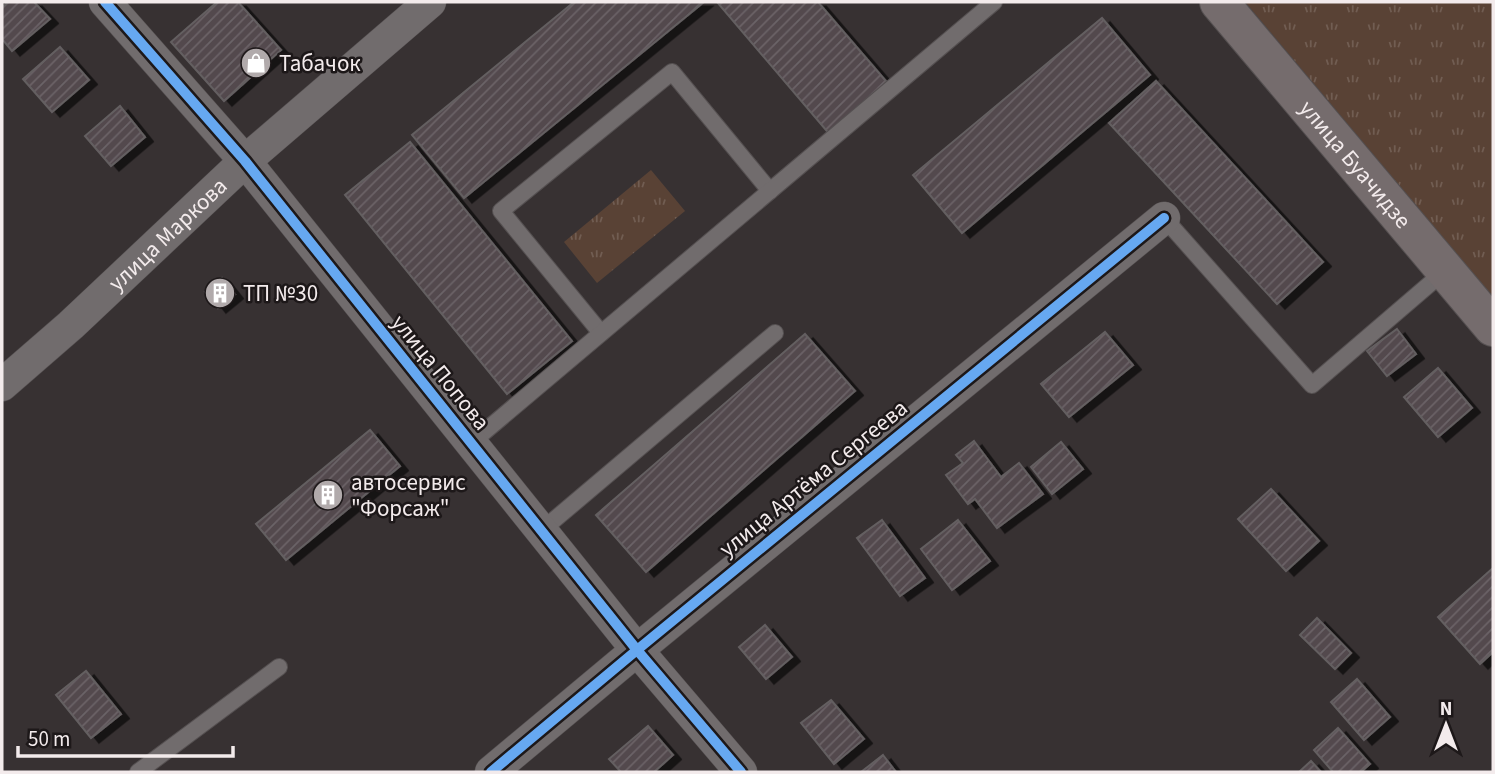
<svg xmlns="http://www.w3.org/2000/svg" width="1495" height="774" font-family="'Source Sans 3',sans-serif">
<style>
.grass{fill:url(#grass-tufts)}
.building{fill:url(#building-hatch);stroke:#645f61;stroke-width:2;filter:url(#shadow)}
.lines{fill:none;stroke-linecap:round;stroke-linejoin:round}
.service-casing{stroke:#555051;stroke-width:18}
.minor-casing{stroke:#555051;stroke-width:33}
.secondary-casing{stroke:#555051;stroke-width:40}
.service{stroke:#716c6d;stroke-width:16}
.minor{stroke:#716c6d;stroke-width:32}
.secondary{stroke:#756c6d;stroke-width:38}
.cycleway-casing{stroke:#1d1819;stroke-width:15}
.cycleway{stroke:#66a8f1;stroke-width:10}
.labels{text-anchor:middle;stroke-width:5;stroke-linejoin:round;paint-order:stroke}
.poi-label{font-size:23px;fill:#f3ebec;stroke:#1d1819;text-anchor:start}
.street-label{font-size:23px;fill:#f3ebec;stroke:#1d1819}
</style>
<defs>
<pattern id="grass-tufts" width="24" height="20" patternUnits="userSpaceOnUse" patternTransform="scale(1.75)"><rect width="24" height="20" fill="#594235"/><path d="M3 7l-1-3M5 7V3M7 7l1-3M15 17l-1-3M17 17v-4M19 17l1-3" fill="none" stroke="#715d52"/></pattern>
<pattern id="building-hatch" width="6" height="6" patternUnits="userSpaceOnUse" patternTransform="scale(1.75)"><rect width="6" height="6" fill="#52484d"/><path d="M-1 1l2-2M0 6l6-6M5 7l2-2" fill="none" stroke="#6b6367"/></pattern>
<filter id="shadow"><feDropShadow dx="8" dy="4.5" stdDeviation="0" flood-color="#0009"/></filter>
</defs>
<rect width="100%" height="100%" fill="#373132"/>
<g class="grass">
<path d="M 1245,2 L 1493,2 L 1493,297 Z"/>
<path d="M 651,170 L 685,211 L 597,283 L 564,242 Z"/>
</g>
<g class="building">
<path d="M 8,2 L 34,2 L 50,19 L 12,51 L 2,39 L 2,7 Z"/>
<path d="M 217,2 L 238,2 L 281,50 L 224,101 L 171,42 Z"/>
<path d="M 574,2 L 704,2 L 464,198 L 412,135 Z"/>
<path d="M 717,2 L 818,2 L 891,87 L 832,137 Z"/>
<path d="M 1102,18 L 1150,75 L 962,233 L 913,175 Z"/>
<path d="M 60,47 L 89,80 L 52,112 L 23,79 Z"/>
<path d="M 1156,81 L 1323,262 L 1277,304 L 1109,123 Z"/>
<path d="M 120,106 L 145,137 L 111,166 L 85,136 Z"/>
<path d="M 410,142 L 572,341 L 507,394 L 345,195 Z"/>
<path d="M 222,278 L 235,294 L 218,308 L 205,292 Z"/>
<path d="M 1397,329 L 1416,354 L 1387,376 L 1367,351 Z"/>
<path d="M 1105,332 L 1133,365 L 1069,417 L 1041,384 Z"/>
<path d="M 805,334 L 855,391 L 646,572 L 596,515 Z"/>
<path d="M 1438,368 L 1472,408 L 1438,437 L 1404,397 Z"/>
<path d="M 370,430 L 400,466 L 286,560 L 256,524 Z"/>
<path d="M 974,441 L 1001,477 L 1019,463 L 1043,494 L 997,528 L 975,499 L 968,504 L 946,475 L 963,463 L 956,455 Z"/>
<path d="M 1061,442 L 1083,469 L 1052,494 L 1031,467 Z"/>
<path d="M 1271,489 L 1319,541 L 1286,571 L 1238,519 Z"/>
<path d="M 882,520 L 925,578 L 900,596 L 857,538 Z"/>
<path d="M 958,520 L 990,561 L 952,590 L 921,549 Z"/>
<path d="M 1493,568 L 1493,652 L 1480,664 L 1438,617 Z"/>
<path d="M 1317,618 L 1351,653 L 1335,669 L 1300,635 Z"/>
<path d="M 765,625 L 792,657 L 766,679 L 739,647 Z"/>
<path d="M 86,671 L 121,714 L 91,738 L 56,695 Z"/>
<path d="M 1357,679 L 1390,717 L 1364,740 L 1331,702 Z"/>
<path d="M 831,700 L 864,739 L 834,764 L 801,723 Z"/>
<path d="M 648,726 L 673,755 L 654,772 L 621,772 L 609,759 Z"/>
<path d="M 1338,728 L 1370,764 L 1361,772 L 1333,772 L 1314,750 Z"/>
<path d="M 883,755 L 896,772 L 861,772 Z"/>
<path d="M 1311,761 L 1321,772 L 1299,772 Z"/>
</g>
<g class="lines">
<g class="service-casing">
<g id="service">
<path d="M 1164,218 L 1312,385 L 1446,270"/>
<path d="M 601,333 L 501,211 L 672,72 L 770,191"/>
<path d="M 471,443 L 994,2"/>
<path d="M 541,531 L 775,333"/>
<path d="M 138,772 L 279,667"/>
</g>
</g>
<g class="minor-casing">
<g id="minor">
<path d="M 105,2 L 245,161 L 637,650 L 741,772"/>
<path id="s1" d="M 2,385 L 71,325 L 245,161 L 430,2"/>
<path d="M 491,772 L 637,650 L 1164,218"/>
</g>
</g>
<g class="secondary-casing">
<g id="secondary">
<path id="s2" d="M 1219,2 L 1493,327"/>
</g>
</g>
<use href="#service" class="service"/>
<use href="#minor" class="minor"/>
<use href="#secondary" class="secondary"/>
<g class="cycleway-casing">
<g id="cycleway">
<path d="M 105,2 L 245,161 L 637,650 L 741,772"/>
<path d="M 491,772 L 637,650 L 1164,218"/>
</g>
</g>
<use href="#cycleway" class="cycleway"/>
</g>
<defs>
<g id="shop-disc" transform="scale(1.575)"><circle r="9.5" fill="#b1aaab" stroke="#1d1819"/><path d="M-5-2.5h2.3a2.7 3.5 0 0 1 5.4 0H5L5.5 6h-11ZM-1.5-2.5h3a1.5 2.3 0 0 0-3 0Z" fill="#fff"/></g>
<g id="building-disc" transform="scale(1.575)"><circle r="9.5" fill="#b1aaab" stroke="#1d1819"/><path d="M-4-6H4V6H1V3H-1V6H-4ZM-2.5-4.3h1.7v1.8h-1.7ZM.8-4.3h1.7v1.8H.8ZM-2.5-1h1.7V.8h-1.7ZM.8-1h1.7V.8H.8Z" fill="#fff"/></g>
</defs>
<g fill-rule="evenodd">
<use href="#shop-disc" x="256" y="63"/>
<use href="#building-disc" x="220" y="293"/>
<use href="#building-disc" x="328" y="495"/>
</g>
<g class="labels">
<g class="poi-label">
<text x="279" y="71">Табачок</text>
<text x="243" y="301">ТП №30</text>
<text x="351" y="490">автосервис<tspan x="351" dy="26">"Форсаж"</tspan></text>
</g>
<g class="street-label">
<text dy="8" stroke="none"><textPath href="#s2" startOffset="212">улица Буачидзе</textPath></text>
<text dy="8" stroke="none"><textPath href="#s1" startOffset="224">улица Маркова</textPath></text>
<text transform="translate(441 372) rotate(51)" y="8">улица Попова</text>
<text transform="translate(813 478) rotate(-39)" y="8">улица Артёма Сергеева</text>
</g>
</g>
<rect width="1495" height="774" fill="none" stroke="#f3ebec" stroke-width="7"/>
<g transform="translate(1446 725)" stroke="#1d1819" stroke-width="5" paint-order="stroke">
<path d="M0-5L12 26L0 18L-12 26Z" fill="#f3ebec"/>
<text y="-10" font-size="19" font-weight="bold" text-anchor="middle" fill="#f3ebec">N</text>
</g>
<path d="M18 746v10h215v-10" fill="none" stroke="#f3ebec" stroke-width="3.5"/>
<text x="28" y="746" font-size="21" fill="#f3ebec" stroke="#1d1819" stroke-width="5" paint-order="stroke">50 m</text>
</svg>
